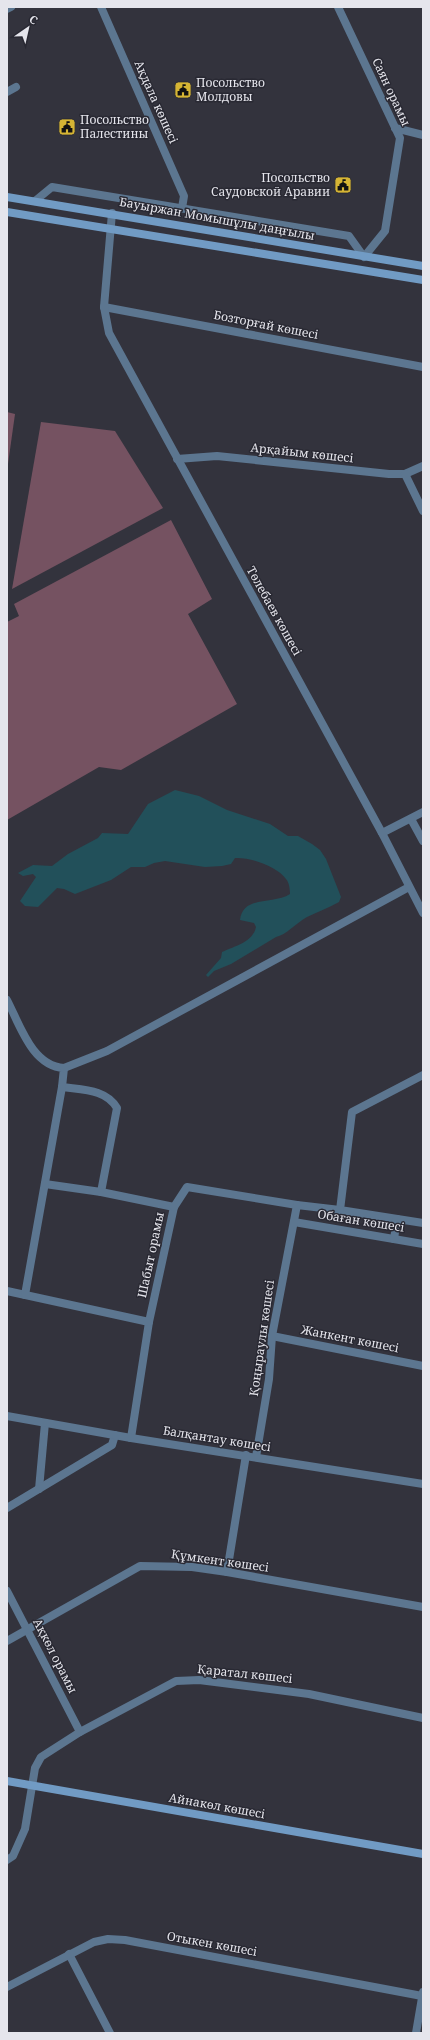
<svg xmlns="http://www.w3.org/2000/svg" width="430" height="2040" font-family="'Noto Serif',serif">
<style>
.green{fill:#755261}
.water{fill:#22505a}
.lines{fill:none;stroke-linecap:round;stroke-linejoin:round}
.minor{stroke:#5c7690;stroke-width:8}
.tertiary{stroke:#5c7690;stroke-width:8}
.secondary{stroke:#719bc4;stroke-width:8}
.labels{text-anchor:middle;stroke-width:3;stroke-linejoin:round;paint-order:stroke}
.poi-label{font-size:12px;fill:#e5e5ec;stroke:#292933;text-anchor:start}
.street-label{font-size:12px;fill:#e5e5ec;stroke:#292933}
</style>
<rect width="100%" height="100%" fill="#33333d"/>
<g class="green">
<path d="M 7,412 L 15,414 L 7,471 Z"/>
<path d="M 41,422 L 115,431 L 163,508 L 12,589 Z"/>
<path d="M 171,520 L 212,599 L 188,614 L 237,704 L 121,770 L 99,767 L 7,820 L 7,622 L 19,616 L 14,604 Z"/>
</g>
<path class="water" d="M 175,790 L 199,796 L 227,810 L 270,824 L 288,836 L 298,836 L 312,844 L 320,850 L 326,859 L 341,897 L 339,902 C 328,908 317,912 307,917 C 296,923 286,935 276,937 L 231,964 L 214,971 L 208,977 L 206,975 L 221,958 L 222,952 C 235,946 253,942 256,927 L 254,923 L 240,920 C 243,895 273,905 290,894 C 290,889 289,882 286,879 C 277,866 250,857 235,858 L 231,864 L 222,866 L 205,867 L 165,861 L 154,863 L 145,867 L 131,867 L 111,880 L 75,894 L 64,889 L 57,888 L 38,907 L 25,906 L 20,901 L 36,877 L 33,874 L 23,876 L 18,873 L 33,865 L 52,866 L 68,854 L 98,838 L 102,833 L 128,834 L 148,804 Z"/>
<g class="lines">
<g class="minor">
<path d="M 101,7 L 184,196 L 182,208"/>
<path d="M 7,9 L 11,7"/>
<path d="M 7,92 L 16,87"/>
<path d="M 395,128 L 423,135"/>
<path d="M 35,201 L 52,187 L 349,236 L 364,257 L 385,231 L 400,138 L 338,7"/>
<path d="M 104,307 L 423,367"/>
<path d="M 177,459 L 217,456 L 389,474 L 405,474 L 423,466"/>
<path d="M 405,474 L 423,511"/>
<path d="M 411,819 L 423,841"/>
<path d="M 382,833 L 423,812"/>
<path d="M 7,1000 C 20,1025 32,1066 64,1068 L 62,1087 C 83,1090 106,1089 117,1108 L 101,1192"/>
<path d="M 64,1068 L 107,1051 L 409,887"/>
<path d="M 423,1075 L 352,1112 L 340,1210 L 423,1223"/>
<path d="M 45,1184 L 101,1192 L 174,1207 L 149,1322 L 131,1438"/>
<path d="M 174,1207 L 187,1187 L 297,1205"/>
<path d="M 294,1222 L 423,1244"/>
<path d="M 394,1239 L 397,1219"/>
<path d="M 7,1291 L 149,1322"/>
<path d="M 25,1295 L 62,1087"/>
<path d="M 272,1336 L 423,1366"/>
<path d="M 256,1457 L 269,1379 L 272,1336 L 297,1205 L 340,1210"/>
<path d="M 39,1489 L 45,1423"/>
<path d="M 7,1508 L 112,1445 L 115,1435"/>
<path d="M 227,1572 L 246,1455"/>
<path d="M 7,1591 L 80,1732"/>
<path d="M 7,1641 L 140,1566 L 192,1567 L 227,1572 L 423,1607"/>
<path d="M 7,1860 L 13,1856 L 25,1829 L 35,1768 L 41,1757 L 80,1732 L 176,1681 L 199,1680 L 309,1694 L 423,1718"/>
<path d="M 69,1954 L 110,2033"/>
<path d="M 7,1987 L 94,1942 L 108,1939 L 125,1940 L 422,1996"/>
</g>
<g class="tertiary">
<path d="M 112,213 L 104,307 L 109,333 L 382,833 L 423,913"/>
<path d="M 7,1416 L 131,1438 L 423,1484"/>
<path d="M 416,2033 L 423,1992"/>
</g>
<g class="secondary">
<path d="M 7,197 L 423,266"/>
<path d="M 7,212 L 423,280"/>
<path d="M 7,1781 L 423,1854"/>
</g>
</g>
<defs>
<g id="civic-square" transform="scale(0.9)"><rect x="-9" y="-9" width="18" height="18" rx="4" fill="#d6b534" stroke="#292933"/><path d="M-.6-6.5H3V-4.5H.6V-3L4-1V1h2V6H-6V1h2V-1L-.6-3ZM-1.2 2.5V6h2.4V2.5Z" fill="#111"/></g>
</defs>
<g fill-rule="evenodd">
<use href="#civic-square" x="183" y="90"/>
<use href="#civic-square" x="67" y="127"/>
<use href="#civic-square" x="343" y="185"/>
</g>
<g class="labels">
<g class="poi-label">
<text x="196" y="87">Посольство<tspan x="196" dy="14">Молдовы</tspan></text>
<text x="80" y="124">Посольство<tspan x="80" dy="14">Палестины</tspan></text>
<text x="330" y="182" text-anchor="end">Посольство<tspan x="330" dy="14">Саудовской Аравии</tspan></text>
</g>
<g class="street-label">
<text transform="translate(391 92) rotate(65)" y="4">Саян орамы</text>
<text transform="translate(156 102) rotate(66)" y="4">Ақдала көшесі</text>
<text transform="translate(217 219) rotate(10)" y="4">Бауыржан Момышұлы даңғылы</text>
<text transform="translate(266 325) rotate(11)" y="4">Бозторғай көшесі</text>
<text transform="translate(302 453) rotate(6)" y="4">Арқайым көшесі</text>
<text transform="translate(274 611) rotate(61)" y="4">Төлебаев көшесі</text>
<text transform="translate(361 1221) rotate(9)" y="4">Обаған көшесі</text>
<text transform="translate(151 1255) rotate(-78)" y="4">Шабыт орамы</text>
<text transform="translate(262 1338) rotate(-82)" y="4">Қоңыраулы көшесі</text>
<text transform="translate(350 1339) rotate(11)" y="4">Жанкент көшесі</text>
<text transform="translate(217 1439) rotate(9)" y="4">Балқантау көшесі</text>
<text transform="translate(220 1561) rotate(8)" y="4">Құмкент көшесі</text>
<text transform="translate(55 1656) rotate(63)" y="4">Ақкөл орамы</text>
<text transform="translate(245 1674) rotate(6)" y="4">Қаратал көшесі</text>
<text transform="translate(217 1806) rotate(10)" y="4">Айнакөл көшесі</text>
<text transform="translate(212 1944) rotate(10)" y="4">Отыкен көшесі</text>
</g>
</g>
<rect width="430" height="2040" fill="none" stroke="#e5e5ec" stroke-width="16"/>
<g transform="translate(28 28) rotate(34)" stroke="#292933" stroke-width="3" paint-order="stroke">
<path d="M0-3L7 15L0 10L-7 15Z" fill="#e5e5ec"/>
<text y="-6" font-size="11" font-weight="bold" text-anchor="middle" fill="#e5e5ec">С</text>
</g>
</svg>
